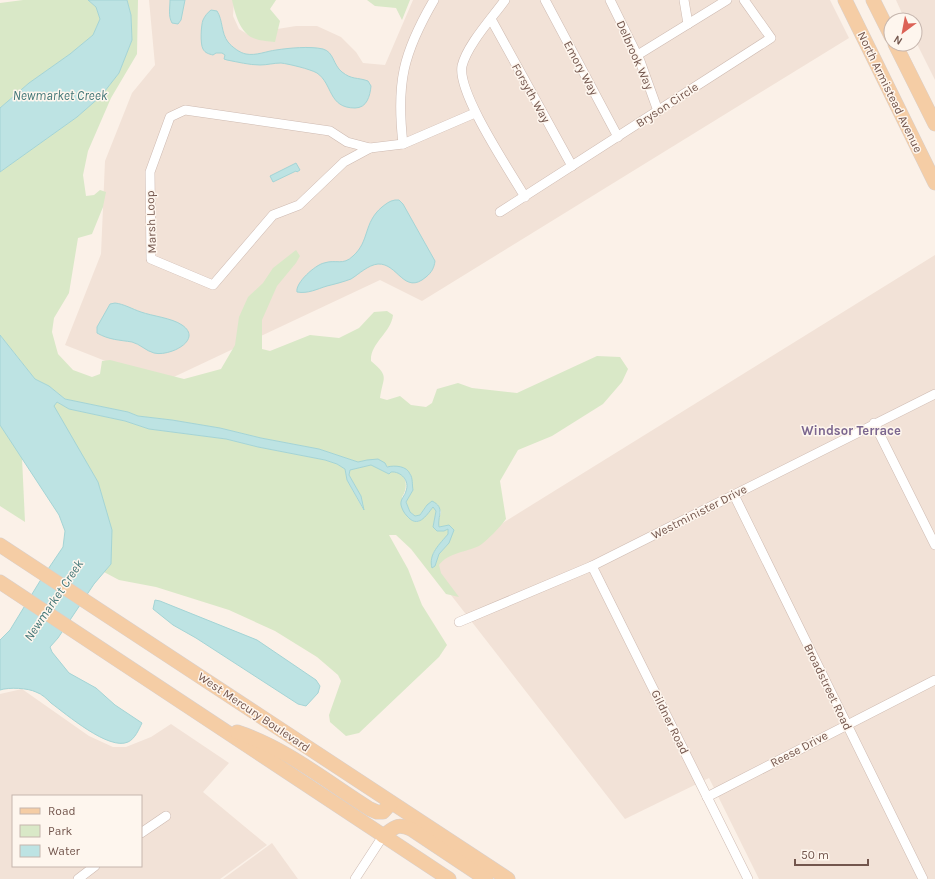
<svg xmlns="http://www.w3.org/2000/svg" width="935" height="879" font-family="Karla,sans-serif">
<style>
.residential{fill:#f2e2d7;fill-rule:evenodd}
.green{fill:#d9e8c7}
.water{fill:#bde3e3;stroke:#a4d4d5}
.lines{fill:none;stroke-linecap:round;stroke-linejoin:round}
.minor-casing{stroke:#cebab1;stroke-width:10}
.primary-casing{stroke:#d8d0cd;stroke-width:15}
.minor{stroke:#fff;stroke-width:9}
.primary{stroke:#f5cda5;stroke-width:14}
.labels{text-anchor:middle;stroke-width:3;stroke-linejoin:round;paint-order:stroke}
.street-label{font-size:12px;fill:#73564d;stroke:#fef6ee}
.water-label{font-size:13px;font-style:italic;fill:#427677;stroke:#fef6ee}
.neighbourhood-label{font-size:13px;font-weight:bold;fill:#7b668f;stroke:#fef6ee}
</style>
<rect width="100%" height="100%" fill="#fbf1e8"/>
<g class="residential">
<path d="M 149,0 L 234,0 L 233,16 L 239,29 L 247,34 L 296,26 L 317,26 L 341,37 L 356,52 L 363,63 L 385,65 L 413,0 L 830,0 L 849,38 L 422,301 L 380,280 L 161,383 L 65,345 L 101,254 L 105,161 L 132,93 L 155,65 Z"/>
<path d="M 896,0 L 935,0 L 935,80 L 915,40 L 915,20 L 905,20 Z"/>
<path d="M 935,255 L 935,879 L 759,879 L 709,778 L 625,819 L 430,568 Z"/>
<path d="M 22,689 L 89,736 L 113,747 L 126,747 L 151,737 L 171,724 L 229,763 L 203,792 L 267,845 L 220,879 L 0,879 L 0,694 ZM 13,796 L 141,796 L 141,866 L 13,866 Z"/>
<path d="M 272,843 L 298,879 L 223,879 Z"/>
</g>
<g class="green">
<path d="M 23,0 L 88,0 L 96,7 L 100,19 L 93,35 L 70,54 L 29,83 L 0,108 L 0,3 Z"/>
<path d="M 127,0 L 138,0 L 137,54 L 111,98 L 88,151 L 83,175 L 86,196 L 94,195 L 100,190 L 106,192 L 103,207 L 92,234 L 78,238 L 69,293 L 54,318 L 52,332 L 58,354 L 73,370 L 92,377 L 100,374 L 102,361 L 110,360 L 184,379 L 221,369 L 235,345 L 239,317 L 248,297 L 263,283 L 273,268 L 296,250 L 300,256 L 296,263 L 277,286 L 262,320 L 262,349 L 270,351 L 310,335 L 339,338 L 359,328 L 374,312 L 387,311 L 393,315 C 391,333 370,343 371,361 C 390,377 383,376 380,398 L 387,400 L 400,396 L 411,405 L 426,407 L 432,403 L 437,389 L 458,383 L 472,388 L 517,393 L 597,356 L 620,357 L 628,369 L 622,382 L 603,404 L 552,436 L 518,450 L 500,481 L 506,519 C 500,527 487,541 479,546 C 466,552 448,553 439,565 L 441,573 L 459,597 L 446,594 L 411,549 L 396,535 L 389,535 L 408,569 L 422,605 L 447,645 L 439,657 L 359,733 L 346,736 L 330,722 L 329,715 L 341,681 L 338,675 L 317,657 L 275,631 L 229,610 L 156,587 L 119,580 L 104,572 L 111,564 L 98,482 L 53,406 L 57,402 L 69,409 L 125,421 L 149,429 L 226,439 L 258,447 L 325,460 L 337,464 L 345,469 L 347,480 L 363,509 L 361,496 L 349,475 L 350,470 L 371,465 L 389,474 L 391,472 C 407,471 409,487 402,497 C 404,510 403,519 418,522 L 433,506 L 436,511 L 433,527 L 448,529 L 449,534 L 433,553 L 435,566 L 439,554 L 449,543 L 449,525 L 439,527 L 438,523 L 441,512 L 437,504 L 427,505 L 420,515 L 415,516 L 410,512 L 406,502 L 413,490 L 410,473 L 367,460 L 358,462 L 319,449 L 261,438 L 220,428 L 172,420 L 138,416 L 128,412 L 65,399 L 49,386 L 35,379 L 0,335 L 0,172 L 77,117 L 101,96 L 119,73 L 132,40 L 131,15 Z"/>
<path d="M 232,0 L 276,0 L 270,9 L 280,21 L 275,42 C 269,41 261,41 256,39 C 240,35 235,13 232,0 Z"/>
<path d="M 367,0 L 410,0 L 402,20 L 396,8 L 375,6 Z"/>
<path d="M 0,425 L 22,458 L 25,522 L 0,506 Z"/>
</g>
<g class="water">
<path d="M 88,0 L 127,0 L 131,15 L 132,40 L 119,73 L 101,96 L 77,117 L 0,172 L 0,108 L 29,83 L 70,54 L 93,35 L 100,19 L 96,7 Z"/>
<path d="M 170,0 L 185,0 L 181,20 L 178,24 L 172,23 C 168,16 170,8 170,0 Z"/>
<path d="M 211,10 L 217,11 C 223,20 221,33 228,42 C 232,47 240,53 246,54 C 256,56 267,51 276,50 C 289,48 310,46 323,49 C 334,52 333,65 342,72 C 352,80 357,77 368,81 L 371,86 C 370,96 367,108 355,108 C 328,108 333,84 317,73 C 310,69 289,64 281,63 C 274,63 267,65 260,65 C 249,65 238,62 227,60 L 224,59 L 225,55 L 222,53 L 216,53 L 213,55 C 209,54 205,53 203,49 C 200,44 201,25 203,20 C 205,16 207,13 211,10 Z"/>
<path d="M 296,163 L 300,170 L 297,172 L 296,171 L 273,182 L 270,176 Z"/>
<path d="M 395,200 L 399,200 L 403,204 L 435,261 C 434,268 432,272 426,277 C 404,296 398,263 378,264 C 368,265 359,274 351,279 C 343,282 335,284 327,286 C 317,289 308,294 297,292 C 295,283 315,265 324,263 C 336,259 343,266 353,256 C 370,241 363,223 382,207 C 386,204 389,201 395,200 Z"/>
<path d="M 115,303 C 124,304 132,309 141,312 C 152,316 172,318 182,325 C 204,340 169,357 154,353 C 146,351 140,344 132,342 C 120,340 109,340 97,333 L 97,327 L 110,304 Z"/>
<path d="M 0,335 L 35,379 L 49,386 L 65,399 L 128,412 L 138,416 L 172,420 L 220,428 L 261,438 L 319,449 L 358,462 L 367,460 L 378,459 L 385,463 L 387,467 C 395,465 407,466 410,474 C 413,478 412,485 413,490 L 406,502 L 410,512 L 415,516 L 420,515 L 427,505 L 432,501 C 446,508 437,516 439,527 L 449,525 L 454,530 L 449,543 L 439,554 L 435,566 L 432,568 C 428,554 440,544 448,534 L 448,529 L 444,531 L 437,531 L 433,527 L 436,511 L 433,507 C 426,516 418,529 407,516 C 404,513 402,509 401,505 C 400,499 405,496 406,491 C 410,481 401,471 391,472 L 389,474 L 371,465 L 350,470 L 349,475 L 361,496 L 364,510 L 347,480 L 345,469 L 337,464 L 325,460 L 258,447 L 226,439 L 149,429 L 125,421 L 69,409 L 57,402 L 54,406 L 98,482 L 112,530 L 111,564 L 94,584 L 58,638 L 50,647 L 52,652 L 69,673 L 96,688 L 115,705 L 142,723 C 139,729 135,739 128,742 C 109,751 66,714 51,703 C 47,699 42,694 36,692 C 28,688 9,687 0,690 L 0,640 L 10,630 L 40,581 L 63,547 L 65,531 L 59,515 L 0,425 Z"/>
<path d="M 155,600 L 160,601 L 257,640 L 316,680 L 320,686 L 318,693 L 306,706 L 298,704 L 196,638 L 173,625 L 153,609 Z"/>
</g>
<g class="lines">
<g class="minor-casing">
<g id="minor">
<path d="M 505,0 C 492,18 467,45 462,66 C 457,93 510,171 525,197"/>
<path d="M 545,0 L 618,137"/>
<path d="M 610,0 L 640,61 L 658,111"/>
<path d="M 684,0 L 688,24"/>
<path d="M 491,19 L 572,166"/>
<path d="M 636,56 L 727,0"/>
<path d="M 185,110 L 330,131 L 347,142 L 370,148 L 344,162 L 299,205 L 273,215 L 213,285 L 151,259 L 150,172 L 170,117 Z"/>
<path d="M 403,144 C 396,83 403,53 434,0"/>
<path d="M 370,148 L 403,144 L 475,113"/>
<path d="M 500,212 L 771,38 L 744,0"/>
<path d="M 874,423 L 935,545"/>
<path d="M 734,495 L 923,879"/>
<path d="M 592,566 L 748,879"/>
<path d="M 459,622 L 592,566 L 935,394"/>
<path d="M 707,797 L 935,680"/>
<path d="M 141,833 L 166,816"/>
<path d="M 78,879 L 95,866"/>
<path d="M 355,879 L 383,836"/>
</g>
</g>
<g class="primary-casing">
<g id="primary">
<path d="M 845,0 L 935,183"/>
<path d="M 873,0 L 891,36"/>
<path d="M 895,44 L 935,124"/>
<path d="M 0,545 L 508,879"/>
<path d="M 0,582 L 449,879"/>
<path d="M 237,732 C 286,748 327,782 370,809 L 377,812 L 383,812 L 391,803"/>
<path d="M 383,836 C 395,827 397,823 411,829 L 486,879"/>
</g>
</g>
<use href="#minor" class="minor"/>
<use href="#primary" class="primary"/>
</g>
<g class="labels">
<g class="street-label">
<text transform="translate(635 55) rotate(66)" y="4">Delbrook Way</text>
<text transform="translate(581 68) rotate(62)" y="4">Emory Way</text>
<text transform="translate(890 92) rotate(64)" y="4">North Armistead Avenue</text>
<text transform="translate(531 93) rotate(61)" y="4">Forsyth Way</text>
<text transform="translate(667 105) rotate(-33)" y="4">Bryson Circle</text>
<text transform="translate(151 222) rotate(-92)" y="4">Marsh Loop</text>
<text transform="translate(699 512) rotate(-27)" y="4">Westminister Drive</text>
<text transform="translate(828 687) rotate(64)" y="4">Broadstreet Road</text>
<text transform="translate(254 712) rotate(34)" y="4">West Mercury Boulevard</text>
<text transform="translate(670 722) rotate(64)" y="4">Gildner Road</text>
<text transform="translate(799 749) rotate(-28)" y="4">Reese Drive</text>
</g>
<g class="water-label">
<text x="60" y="100">Newmarket Creek</text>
<text transform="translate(53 600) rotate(-56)" y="5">Newmarket Creek</text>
</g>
<g class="neighbourhood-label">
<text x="851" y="435">Windsor Terrace</text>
</g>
</g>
<rect x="12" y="795" width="130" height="72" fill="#fef6ee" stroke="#c6b6ae"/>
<rect x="20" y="808" width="20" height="6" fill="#f5cda5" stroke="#c6b6ae"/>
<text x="48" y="815" font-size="12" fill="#73564d">Road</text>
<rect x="20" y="825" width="20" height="12" fill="#d9e8c7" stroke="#c6b6ae"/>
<text x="48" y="835" font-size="12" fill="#73564d">Park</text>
<rect x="20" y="845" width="20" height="12" fill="#bde3e3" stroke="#c6b6ae"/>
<text x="48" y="855" font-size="12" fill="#73564d">Water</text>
<g transform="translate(903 32) rotate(212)"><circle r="19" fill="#fef6ee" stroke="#c6b6ae"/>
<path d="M0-3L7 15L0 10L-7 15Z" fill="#dc6256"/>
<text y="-6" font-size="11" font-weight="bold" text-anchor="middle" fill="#73564d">N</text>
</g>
<path d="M795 859v6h73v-6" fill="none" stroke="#73564d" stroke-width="2"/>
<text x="801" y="859" font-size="12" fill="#73564d" stroke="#fef6ee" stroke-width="3" paint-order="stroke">50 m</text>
</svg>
